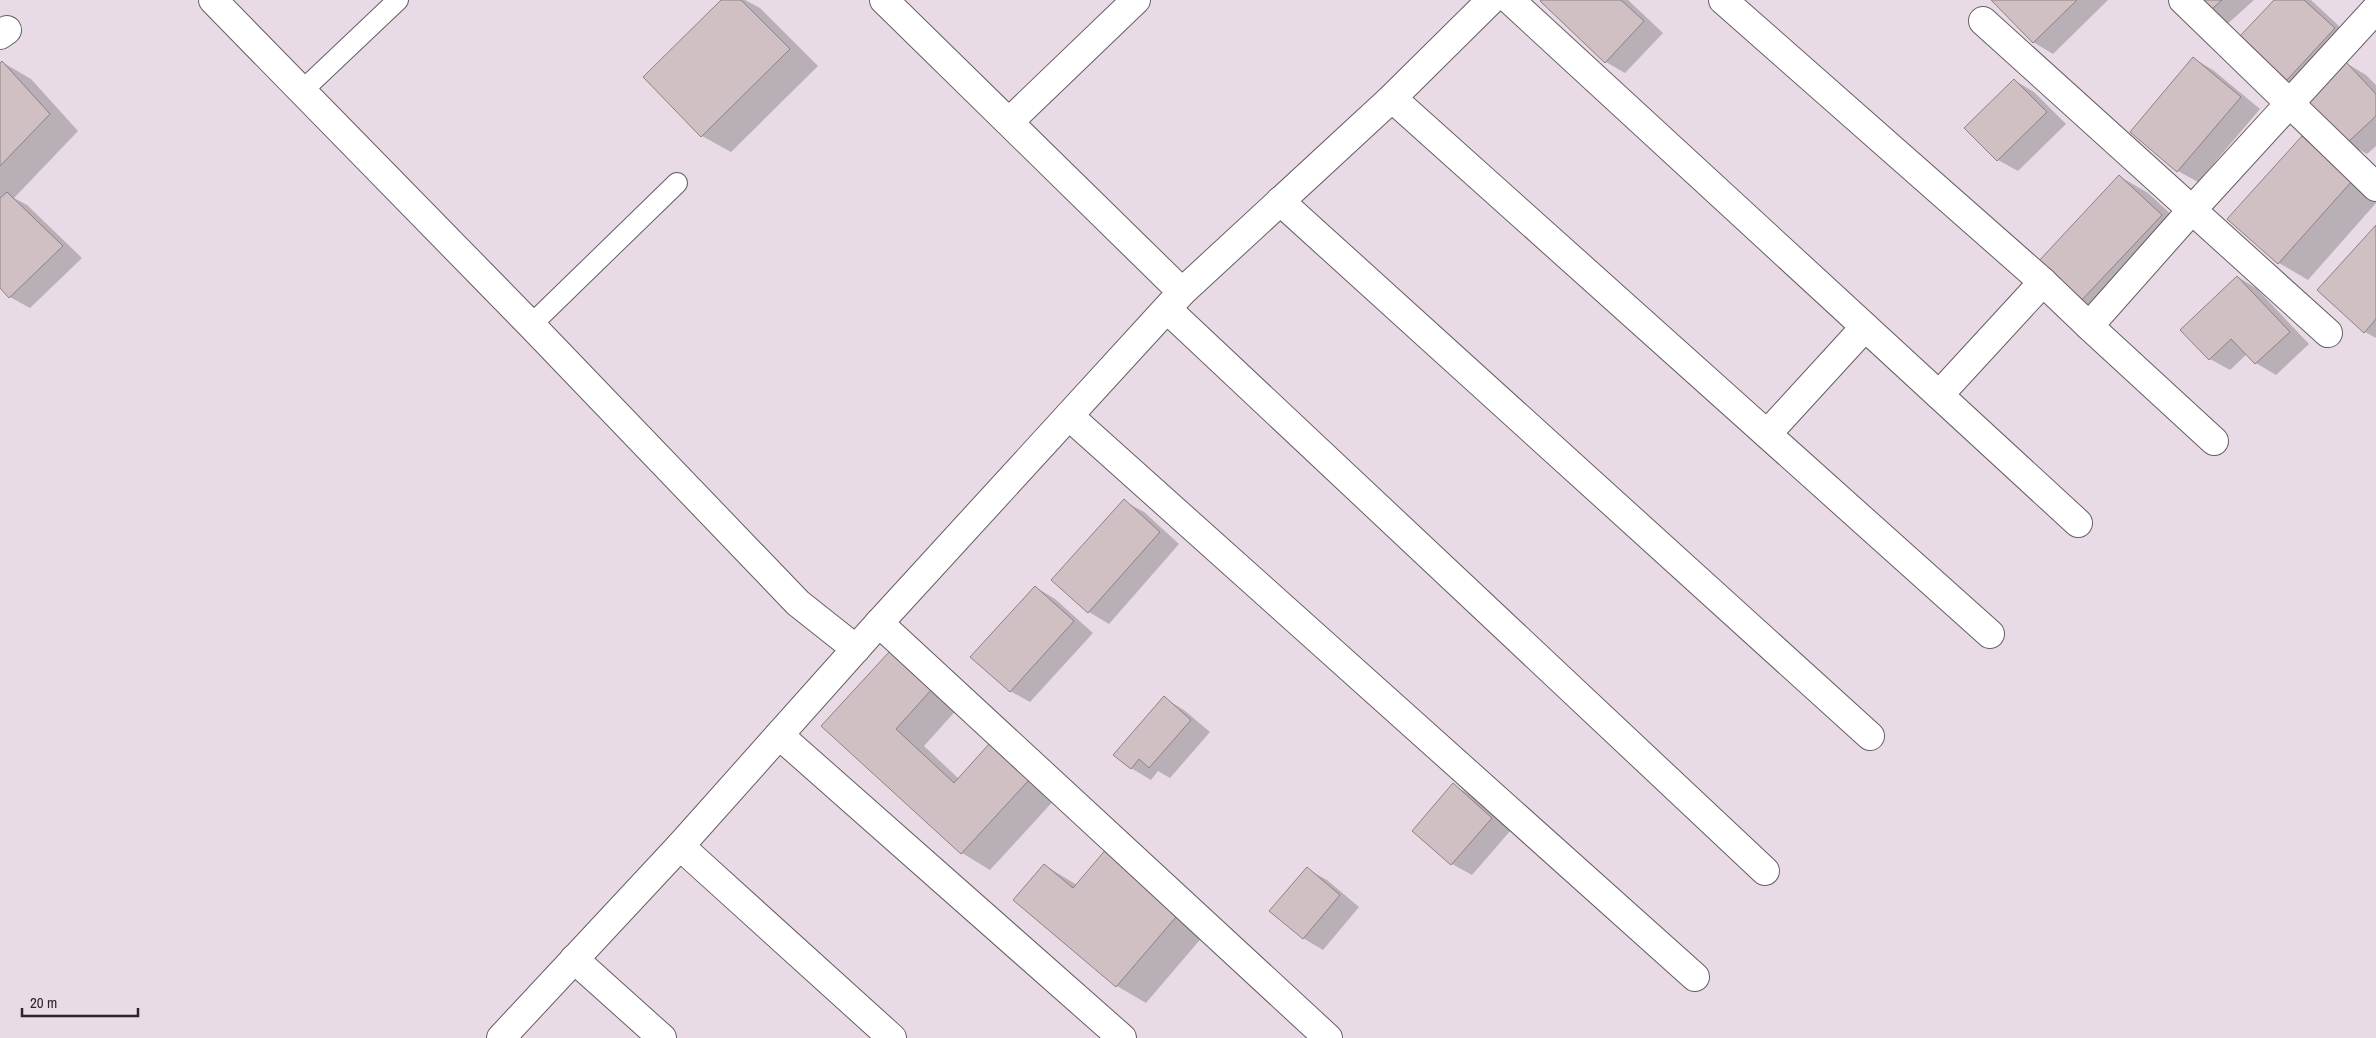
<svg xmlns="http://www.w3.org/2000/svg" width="2376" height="1038" font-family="'Archivo Narrow',sans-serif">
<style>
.shadow{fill:#0003}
.building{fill:#d0c0c3;stroke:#8f8082}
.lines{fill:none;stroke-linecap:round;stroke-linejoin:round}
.service-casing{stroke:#675d65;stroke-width:22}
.minor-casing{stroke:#675d65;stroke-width:30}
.service{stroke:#fff;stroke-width:20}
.minor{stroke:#fff;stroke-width:28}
</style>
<rect width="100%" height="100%" fill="#e8dbe5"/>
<g class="shadow">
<path d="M 723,0 L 745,0 L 760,8 L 818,66 L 731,152 L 702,136 Z"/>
<path d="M 1543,0 L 1628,0 L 1663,33 L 1625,73 L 1606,62 Z"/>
<path d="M 1993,0 L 2108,0 L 2053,54 L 2033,42 Z"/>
<path d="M 2190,0 L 2254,0 L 2224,27 Z"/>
<path d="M 2276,0 L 2311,0 L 2354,40 L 2306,91 L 2286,80 Z"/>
<path d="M 2194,59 L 2213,70 L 2260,109 L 2198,182 L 2178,171 Z"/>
<path d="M 2,62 L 31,79 L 78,131 L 14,198 L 27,205 L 82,258 L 30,308 L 10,297 L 0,286 L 0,64 Z"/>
<path d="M 2346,63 L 2366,75 L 2376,85 L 2376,146 L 2367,154 L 2347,143 Z"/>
<path d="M 2014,80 L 2034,92 L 2066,124 L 2018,171 L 1998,160 L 1966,128 Z"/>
<path d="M 2302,138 L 2331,154 L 2376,195 L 2376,203 L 2308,280 L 2279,263 L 2229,219 Z"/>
<path d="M 2119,176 L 2148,193 L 2190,232 L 2108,320 L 2079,303 Z"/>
<path d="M 2376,227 L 2376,338 L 2365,332 Z"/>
<path d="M 2238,277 L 2257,289 L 2309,344 L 2276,375 L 2256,363 L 2247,354 L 2230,370 L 2210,359 Z"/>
<path d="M 1124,501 L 1144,512 L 1179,544 L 1109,624 L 1089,612 L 1053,580 Z"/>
<path d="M 1035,587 L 1055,599 L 1093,633 L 1030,702 L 1010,691 Z"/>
<path d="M 890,653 L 960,706 L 924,746 L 959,779 L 990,746 L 1018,762 L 1057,797 L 990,870 L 962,853 L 823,726 Z"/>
<path d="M 1164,698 L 1184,710 L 1210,732 L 1170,778 L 1158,771 L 1151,780 L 1131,768 Z"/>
<path d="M 1453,785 L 1473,796 L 1511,830 L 1472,875 L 1452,864 L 1413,831 Z"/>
<path d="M 1108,849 L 1210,928 L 1146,1003 L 1117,986 L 1015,899 L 1044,865 L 1077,885 Z"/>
<path d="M 1307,869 L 1327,880 L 1359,907 L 1323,950 L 1303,938 Z"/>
</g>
<g class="building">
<path d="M 721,0 L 741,0 L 790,49 L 701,137 L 643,77 Z"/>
<path d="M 1541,0 L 1621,0 L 1644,21 L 1605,63 L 1540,1 Z"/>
<path d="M 1991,0 L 2077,0 L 2033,43 Z"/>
<path d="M 2188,0 L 2222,0 L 2203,17 Z"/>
<path d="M 2274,0 L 2304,0 L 2335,28 L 2286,81 L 2239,37 Z"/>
<path d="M 2193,57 L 2241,97 L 2177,172 L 2130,132 Z"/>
<path d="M 2,61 L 50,114 L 0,166 L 0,63 Z"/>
<path d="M 2346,62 L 2376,94 L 2376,116 L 2346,144 L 2305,100 Z"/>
<path d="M 2014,79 L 2047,112 L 1997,161 L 1964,128 Z"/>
<path d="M 2302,136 L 2352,181 L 2278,264 L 2227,219 Z"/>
<path d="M 2119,175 L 2162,215 L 2078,304 L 2036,264 Z"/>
<path d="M 7,192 L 63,246 L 9,298 L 0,288 L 0,198 Z"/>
<path d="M 2376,225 L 2376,319 L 2364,333 L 2317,290 Z"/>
<path d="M 2237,276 L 2290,332 L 2255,364 L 2231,339 L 2209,360 L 2180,330 Z"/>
<path d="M 1124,499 L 1160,532 L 1088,613 L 1051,580 Z"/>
<path d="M 1035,586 L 1074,621 L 1010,692 L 970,657 Z"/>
<path d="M 890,651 L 932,689 L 896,729 L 954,783 L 989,744 L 1029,780 L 961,854 L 821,726 Z"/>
<path d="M 1164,696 L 1191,720 L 1149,768 L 1139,759 L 1131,769 L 1113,755 Z"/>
<path d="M 1453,783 L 1492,818 L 1451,865 L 1412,831 Z"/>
<path d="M 1108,847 L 1182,910 L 1116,987 L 1013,900 L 1044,864 L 1073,888 Z"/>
<path d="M 1307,867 L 1340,895 L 1303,939 L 1269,911 Z"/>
</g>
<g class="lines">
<g class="service-casing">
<g id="service">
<path d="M 302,91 L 398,0"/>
<path d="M 531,325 L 677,183"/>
</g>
</g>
<g class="minor-casing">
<g id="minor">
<path d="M 213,0 L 531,325 L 798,603 L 856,649"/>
<path d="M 884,0 L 1182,292"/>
<path d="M 1510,0 L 2078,523"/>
<path d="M 1723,0 L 2043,282 L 2089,326 L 2191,211 L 2376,9"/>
<path d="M 2183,0 L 2376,187"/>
<path d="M 1983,21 L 2328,333"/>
<path d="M 0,35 L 7,30"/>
<path d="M 1392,98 L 1990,634"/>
<path d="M 1010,121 L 1136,0"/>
<path d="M 1280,201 L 1870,736"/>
<path d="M 1167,309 L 1765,871"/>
<path d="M 2089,326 L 2214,441"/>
<path d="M 1939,395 L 2043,282"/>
<path d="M 1069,416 L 1695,977"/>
<path d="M 1767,434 L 1865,327"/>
<path d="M 879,623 L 1328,1038"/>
<path d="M 779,735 L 1122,1038"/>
<path d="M 680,846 L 892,1038"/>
<path d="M 574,959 L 662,1038"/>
<path d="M 501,1038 L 680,846 L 879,623 L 1182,292 L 1392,98 L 1491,0"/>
</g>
</g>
<use href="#service" class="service"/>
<use href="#minor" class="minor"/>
</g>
<path d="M22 1008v8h116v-8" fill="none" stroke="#2a262a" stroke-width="2.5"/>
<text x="30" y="1008" font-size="15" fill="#2a262a" stroke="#e8dbe5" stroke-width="4" paint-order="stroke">20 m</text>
</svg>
